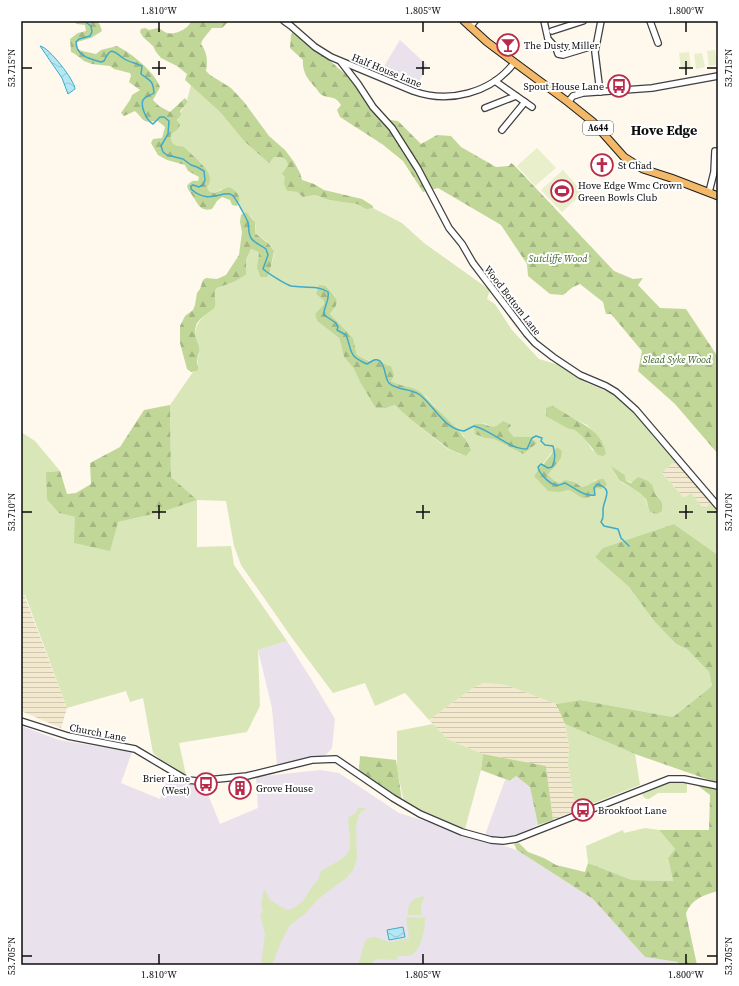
<svg xmlns="http://www.w3.org/2000/svg" width="739" height="986" font-family="'Source Serif 4',serif">
<style>
.industrial{fill:#e9e1eb}
.farmland{fill:url(#farmland-rules)}
.grass{fill:#d9e7b8;fill-rule:evenodd}
.forest{fill:url(#forest-firs)}
.pitch{fill:#e9efca}
.water{fill:url(#water-waves);stroke:#3eaac8}
.lines{fill:none;stroke-linecap:round;stroke-linejoin:round}
.stream{stroke:#3eaac8;stroke-width:1.5}
.minor-casing{stroke:#404040;stroke-width:8}
.major-casing{stroke:#1e1e1e;stroke-width:9}
.minor{stroke:#fff;stroke-width:5.5}
.major{stroke:#f3b868;stroke-width:7}
.ticks{fill:none;stroke:#0d0d0d;stroke-width:1.5}
.labels{text-anchor:middle;stroke-width:4;stroke-linejoin:round;paint-order:stroke}
.shield{fill:#fff;stroke:#565656;stroke-width:1}
.shield-label{font-size:9px;font-weight:bold;fill:#0d0d0d}
.poi-label{font-size:10px;fill:#0d0d0d;stroke:#fff;text-anchor:start}
.street-label{font-size:10px;fill:#0d0d0d;stroke:#fff}
.park-label{font-size:10px;font-style:italic;fill:#396220;stroke:#fff}
.district-label{font-size:14px;font-weight:bold;fill:#0d0d0d;stroke:#fff}
.neatline{fill:none;stroke:#0d0d0d;stroke-width:1.5}
.ticks-label{font-size:10px;text-anchor:middle;fill:#0d0d0d}
</style>
<defs>
<pattern id="farmland-rules" width="6" height="5" patternUnits="userSpaceOnUse"><rect width="6" height="5" fill="#f3e9cf"/><path d="M0 2.5h6" fill="none" stroke="#cfc7b1"/></pattern>
<pattern id="forest-firs" width="22" height="20" patternUnits="userSpaceOnUse"><rect width="22" height="20" fill="#c0d798"/><path d="M5 1l3.5 6h-7zM16 11l3.5 6h-7z" fill="#a4b782"/></pattern>
<pattern id="water-waves" width="16" height="10" patternUnits="userSpaceOnUse"><rect width="16" height="10" fill="#b4e7f4"/><path d="M0 5q4-4 8 0t8 0" fill="none" stroke="#9ac5d0"/></pattern>
</defs>
<rect width="100%" height="100%" fill="#fef8ed"/>
<g class="industrial">
<path d="M 400,40 L 427,65 L 416,88 L 406,86 L 380,73 Z"/>
<path d="M 287,641 L 313,682 L 335,719 L 332,748 L 324,757 L 277,765 L 272,708 L 258,650 Z"/>
<path d="M 21,726 L 59,740 L 132,752 L 121,783 L 160,799 L 167,777 L 183,783 L 204,785 L 220,824 L 258,808 L 256,777 L 320,770 L 339,773 L 399,813 L 517,850 L 593,899 L 645,957 L 678,962 L 679,965 L 21,965 Z"/>
<path d="M 516,776 L 530,787 L 538,825 L 518,834 L 506,837 L 494,837 L 485,835 L 505,780 L 511,781 Z"/>
</g>
<g class="farmland">
<path d="M 675,461 L 711,502 L 704,509 L 691,493 L 684,498 L 662,473 Z"/>
<path d="M 24,595 L 67,708 L 61,728 L 21,711 L 21,596 Z"/>
<path d="M 484,683 L 506,685 L 556,704 L 565,724 L 569,747 L 568,765 L 576,810 L 553,820 L 546,766 L 483,754 L 447,739 L 429,720 L 474,687 Z"/>
</g>
<g class="grass">
<path d="M 191,85 L 220,112 L 244,141 L 269,162 L 274,157 L 281,157 L 286,160 L 288,165 L 285,177 L 287,191 L 297,192 L 303,197 L 315,195 L 329,200 L 346,202 L 357,204 L 362,207 L 373,208 L 402,223 L 424,243 L 490,290 L 487,299 L 495,304 L 512,330 L 539,359 L 559,365 L 587,383 L 611,393 L 630,407 L 655,439 L 675,461 L 662,473 L 684,498 L 691,493 L 704,509 L 711,502 L 718,511 L 718,555 L 674,524 L 604,548 L 595,557 L 629,587 L 654,621 L 676,644 L 687,649 L 709,672 L 712,686 L 673,717 L 580,700 L 556,704 L 506,685 L 484,683 L 474,687 L 429,720 L 405,693 L 375,706 L 365,683 L 333,693 L 292,638 L 241,565 L 234,546 L 226,501 L 197,500 L 197,547 L 231,546 L 234,565 L 287,641 L 258,650 L 260,706 L 247,732 L 179,743 L 186,775 L 169,768 L 153,753 L 143,698 L 130,702 L 126,691 L 67,708 L 25,595 L 21,596 L 21,432 L 35,441 L 60,471 L 46,472 L 59,513 L 75,517 L 118,522 L 162,512 L 196,500 L 171,477 L 170,405 L 193,372 L 196,371 L 198,364 L 197,359 C 203,350 195,346 195,338 C 194,325 202,316 212,310 L 215,291 L 217,288 L 234,282 L 246,275 L 246,260 L 251,249 L 259,252 L 258,263 L 270,271 C 272,257 279,252 266,241 C 262,238 259,235 255,233 C 256,220 255,220 245,212 L 243,213 L 238,205 L 239,204 L 222,189 L 214,193 C 200,188 209,177 204,167 C 198,155 170,149 170,137 C 170,133 173,133 175,130 C 179,117 178,113 188,102 L 187,100 ZM 326,286 L 335,296 L 334,310 L 330,314 L 353,338 L 357,355 L 372,362 L 374,360 C 380,360 384,365 390,366 L 391,381 L 395,384 L 408,387 L 426,396 L 436,408 L 464,436 L 466,456 L 448,449 L 410,419 L 395,405 L 386,408 L 359,380 L 354,369 L 344,357 L 339,338 L 317,321 L 315,314 L 324,304 L 324,301 L 316,294 ZM 558,409 L 568,416 L 587,425 L 599,438 L 593,451 C 588,444 582,433 574,429 C 568,427 562,425 556,422 ZM 479,423 L 486,424 L 491,427 L 508,430 L 514,437 L 530,437 L 523,454 L 494,439 L 485,438 ZM 552,452 L 552,470 L 548,475 L 555,481 L 560,483 L 574,482 L 582,487 L 589,486 L 596,479 L 597,488 L 589,498 L 582,498 L 569,490 L 560,492 L 534,476 ZM 612,467 L 625,475 L 626,481 L 653,486 L 655,494 L 662,502 L 647,505 C 646,491 630,489 620,481 C 617,478 614,471 612,467 Z"/>
<path d="M 433,724 L 447,739 L 483,754 L 481,770 L 465,829 L 420,810 L 404,802 L 397,770 L 397,731 Z"/>
<path d="M 565,724 L 635,754 L 640,785 L 576,810 L 568,765 L 569,747 Z"/>
<path d="M 679,781 L 687,783 L 687,791 L 686,793 L 658,793 L 649,799 L 646,799 L 642,795 L 644,791 L 668,782 Z"/>
<path d="M 358,808 L 366,808 L 359,814 L 356,827 L 357,859 L 353,870 L 346,878 L 318,899 L 306,913 L 290,925 L 281,942 L 272,965 L 261,965 L 265,934 L 260,914 L 263,912 L 261,904 L 264,889 L 270,900 L 283,908 L 287,910 L 294,908 L 303,901 L 312,887 L 318,880 L 321,871 C 352,853 353,857 348,821 L 349,817 L 356,813 Z"/>
<path d="M 645,828 L 659,830 L 675,849 L 668,858 L 673,881 L 632,880 L 588,863 L 586,846 L 623,830 L 624,833 Z"/>
<path d="M 423,896 L 424,898 L 421,905 L 422,915 L 408,915 C 407,903 412,899 423,896 Z"/>
<path d="M 406,917 L 425,918 C 425,929 422,947 413,954 C 410,956 401,956 397,956 L 397,960 L 376,959 L 370,965 L 358,965 L 365,941 L 369,938 L 375,937 L 390,942 L 409,938 Z"/>
</g>
<g class="forest">
<path d="M 73,21 L 97,21 L 100,25 L 102,31 L 91,38 L 77,42 L 78,49 L 82,51 L 96,54 L 101,50 L 117,46 C 131,53 155,72 160,87 L 153,100 L 159,106 L 170,112 L 185,98 L 188,102 L 180,111 L 181,115 L 177,120 L 180,125 L 178,129 L 171,134 C 169,144 176,147 184,147 C 193,157 219,174 207,187 L 209,191 L 214,193 L 229,187 C 237,191 243,198 237,206 L 232,205 L 230,200 L 222,197 L 217,201 L 212,209 C 200,212 198,204 192,195 C 190,192 188,190 187,186 C 190,182 192,180 198,181 L 199,177 L 188,171 L 185,165 L 167,160 L 158,155 L 151,143 L 153,139 L 162,138 L 165,127 L 158,121 C 140,123 146,121 135,111 L 124,116 L 121,113 L 130,100 L 132,95 L 140,90 L 129,82 L 131,76 L 130,73 L 114,69 L 110,66 L 92,64 L 84,61 L 75,54 L 71,52 L 70,39 L 78,33 L 86,31 L 85,25 L 77,24 Z"/>
<path d="M 191,21 L 229,21 L 222,28 L 212,28 C 208,34 203,37 201,44 C 207,52 208,61 206,71 L 210,75 L 231,88 L 244,102 L 269,136 L 285,150 L 294,162 L 300,173 L 302,180 L 314,184 L 324,190 L 362,199 L 373,206 L 373,208 L 366,209 L 357,204 L 329,200 L 315,195 L 303,197 L 297,192 L 287,191 L 284,184 L 285,177 L 282,174 L 288,165 L 286,160 L 281,157 L 274,157 L 269,163 L 244,141 L 220,112 L 185,80 L 187,74 L 177,66 L 161,58 L 156,52 L 153,46 L 143,37 L 140,32 L 141,29 L 145,28 L 149,30 L 158,28 C 161,29 164,32 167,33 C 175,35 189,29 191,21 Z"/>
<path d="M 293,31 L 303,41 L 324,55 L 339,69 L 352,79 L 357,77 L 380,110 L 390,120 L 398,121 L 421,144 L 437,135 L 451,136 L 461,147 L 496,167 L 509,166 L 511,163 L 514,165 L 614,271 L 633,279 L 643,278 L 638,285 L 660,308 L 686,309 L 718,357 L 718,454 L 675,404 L 638,371 L 642,351 L 611,314 L 606,314 L 603,302 L 580,284 L 573,287 L 563,295 L 550,294 L 528,276 L 527,264 L 501,225 L 438,188 L 423,192 L 403,161 L 382,144 L 340,117 L 337,110 L 341,105 C 335,95 330,99 322,95 C 320,94 317,90 316,88 C 308,80 302,72 303,60 L 290,48 L 291,35 Z"/>
<path d="M 245,212 L 247,213 L 255,222 L 255,233 L 269,244 L 274,251 L 270,271 L 267,277 L 261,277 L 257,268 L 259,252 L 251,249 L 246,260 L 246,275 L 234,282 L 217,288 L 215,291 C 214,296 216,302 215,306 C 214,311 198,317 196,326 C 193,335 197,340 199,347 C 200,352 198,355 197,359 C 196,364 200,366 197,371 L 191,372 L 187,369 L 180,343 L 180,326 L 185,316 L 193,310 L 195,305 L 197,293 L 200,289 L 203,280 L 206,278 L 217,279 L 226,275 L 239,255 L 242,232 L 240,222 L 241,215 Z"/>
<path d="M 319,285 L 326,286 C 336,298 342,301 330,314 L 353,338 L 357,355 L 371,362 L 374,360 C 380,360 384,365 391,366 L 394,375 L 391,381 C 399,386 409,386 417,390 C 426,395 430,403 437,409 C 450,422 464,433 471,450 L 466,456 L 449,449 L 410,419 L 395,405 L 386,408 L 376,408 L 374,405 L 359,380 L 354,369 L 344,357 L 339,338 L 317,321 L 315,314 L 324,304 L 324,301 L 316,294 Z"/>
<path d="M 170,405 L 171,477 L 197,500 L 162,512 L 118,522 L 110,551 L 74,543 L 75,517 L 59,513 L 47,499 L 46,472 L 60,471 L 67,494 L 76,493 L 91,484 L 90,463 L 120,447 L 144,410 Z"/>
<path d="M 552,406 C 558,408 562,412 568,415 C 585,426 602,431 606,454 L 603,456 L 598,455 L 582,436 L 575,430 L 567,428 L 546,416 L 546,408 Z"/>
<path d="M 503,421 L 511,425 L 508,430 L 514,437 L 530,437 L 537,443 L 523,454 L 494,439 L 485,438 L 475,434 L 474,425 C 489,419 488,435 503,421 Z"/>
<path d="M 557,447 L 562,451 L 561,458 L 548,475 L 555,481 L 560,483 L 565,480 L 574,482 L 582,487 C 593,485 593,479 604,479 L 607,485 L 601,489 L 597,488 L 595,491 L 595,495 L 591,495 L 589,498 L 582,498 L 569,490 L 560,492 L 548,491 L 534,476 L 538,470 L 538,467 L 543,465 Z"/>
<path d="M 611,466 L 625,475 L 626,481 L 631,483 L 638,477 L 648,481 L 653,486 L 655,494 L 662,502 L 662,511 L 657,514 L 650,512 L 646,499 L 640,493 L 619,480 Z"/>
<path d="M 674,524 L 718,555 L 718,783 L 635,754 L 565,724 L 556,704 L 580,700 L 673,717 L 712,686 L 709,672 L 687,649 L 676,644 L 654,621 L 629,587 L 595,557 L 603,548 Z"/>
<path d="M 483,754 L 546,766 L 553,820 L 538,825 L 530,787 L 516,776 L 510,781 L 481,770 Z"/>
<path d="M 360,756 L 396,760 L 402,801 L 359,771 Z"/>
<path d="M 697,784 L 718,789 L 718,891 C 704,895 691,899 686,914 L 697,965 L 679,965 L 678,962 L 645,957 L 593,899 L 517,850 L 514,844 L 519,843 L 528,852 L 544,858 L 556,865 L 585,872 L 588,863 L 632,880 L 673,881 L 668,858 L 675,849 L 659,830 L 709,830 L 710,795 L 697,785 Z"/>
</g>
<g class="pitch">
<path d="M 715,50 L 717,65 L 709,66 L 707,51 Z"/>
<path d="M 689,52 L 691,69 L 681,70 L 679,53 Z"/>
<path d="M 702,53 L 705,67 L 696,69 L 694,54 Z"/>
<path d="M 537,148 L 556,168 L 535,186 L 517,166 Z"/>
<path d="M 563,170 L 583,193 L 562,212 L 541,190 Z"/>
</g>
<g class="water">
<path d="M 40,46 C 49,47 75,81 75,89 L 68,94 L 62,78 Z"/>
<path d="M 403,927 L 405,937 L 389,940 L 387,930 Z"/>
</g>
<g class="lines">
<path class="stream" d="M 84,21 L 91,26 L 92,32 L 90,36 L 79,39 L 76,42 C 76,56 90,59 101,62 L 104,61 C 111,46 113,51 123,58 C 128,62 136,63 142,66 L 141,74 C 150,81 153,80 154,93 C 150,96 145,96 143,100 C 140,107 147,121 153,124 L 160,117 L 164,117 L 169,121 L 168,134 L 161,146 L 163,152 L 167,155 L 183,159 L 191,165 L 197,167 L 204,171 L 205,180 L 203,185 L 199,187 L 193,185 L 191,186 L 191,189 C 210,206 223,189 232,195 C 236,198 246,218 248,222 C 249,227 248,233 251,238 C 254,243 261,245 266,249 L 268,255 L 263,269 C 269,274 285,284 291,286 C 303,288 318,285 328,292 C 330,301 323,307 324,315 L 336,323 L 338,327 L 337,330 L 346,335 C 353,352 347,355 367,364 C 369,363 372,361 374,360 C 386,357 384,379 389,383 C 397,391 411,388 420,395 C 435,407 444,429 464,431 L 474,426 C 493,431 508,449 527,449 L 532,438 L 536,436 L 542,438 L 541,441 L 545,445 L 553,446 C 555,454 556,459 552,467 L 548,468 L 541,464 L 538,467 C 539,473 549,484 556,485 C 559,486 562,484 565,483 C 575,488 584,497 595,495 L 594,488 L 597,484 C 615,489 603,500 603,510 C 603,515 604,518 601,522 L 604,526 L 618,529 L 621,538 L 629,546"/>
<g class="minor-casing">
<g id="minor">
<path d="M 284,21 L 291,26 L 315,47 L 331,57 L 413,91 C 449,104 491,93 514,63"/>
<path d="M 544,21 L 548,39 L 556,48 L 558,54 L 563,55 L 596,45"/>
<path d="M 650,21 L 658,43"/>
<path d="M 470,27 L 475,21"/>
<path d="M 552,31 L 583,21"/>
<path d="M 341,62 L 358,84 L 373,107 L 392,128 L 418,169 L 449,228 L 462,244 L 473,263 L 527,334 L 535,343 L 553,357 L 580,375 L 606,386 L 616,392 L 636,410 L 718,506"/>
<path d="M 495,81 L 532,107"/>
<path d="M 600,92 L 595,52 L 601,21"/>
<path d="M 568,102 L 573,96 L 583,93 L 652,88 L 718,76"/>
<path d="M 485,108 L 516,96"/>
<path d="M 502,130 L 525,102"/>
<path d="M 709,192 L 714,172 L 715,151"/>
<path d="M 21,721 L 68,736 L 135,749 L 187,780 L 198,781 L 247,776 L 312,760 L 336,759 L 393,798 L 420,814 L 462,832 L 491,840 L 503,841 L 516,839 L 669,779 L 684,779 L 718,786"/>
</g>
</g>
<g class="major-casing">
<path id="major" d="M 464,21 L 487,42 L 568,102 L 593,122 L 624,157 L 643,169 L 671,178 L 718,196"/>
</g>
<use href="#minor" class="minor"/>
<use href="#major" class="major"/>
</g>
<path class="ticks" d="M 159,22 L 159,32M 423,22 L 423,32M 686,22 L 686,32M 159,61 L 159,75M 423,61 L 423,75M 686,61 L 686,75M 22,68 L 32,68M 152,68 L 166,68M 416,68 L 430,68M 679,68 L 693,68M 707,68 L 717,68M 159,505 L 159,519M 423,505 L 423,519M 686,505 L 686,519M 22,512 L 32,512M 152,512 L 166,512M 416,512 L 430,512M 679,512 L 693,512M 707,512 L 717,512M 159,954 L 159,964M 423,954 L 423,964M 686,954 L 686,964M 22,956 L 32,956M 707,956 L 717,956"/>
<defs>
<g id="bar-ring" transform="scale(1.15)"><circle r="9.5" fill="#fff" stroke="#b82a4a" stroke-width="1.5"/><path d="M-6-5H6L.8 .8V4.5H3.5V6h-7V4.5H-.8V.8Z" fill="#b82a4a"/></g>
<g id="bus-ring" transform="scale(1.15)"><circle r="9.5" fill="#fff" stroke="#b82a4a" stroke-width="1.5"/><path d="M-5-6H5V4H4V6H2V4H-2V6H-4V4H-5ZM-3.5-4V0h7V-4ZM-3.5 1.2v1.5H-2V1.2ZM2 1.2v1.5H3.5V1.2Z" fill="#b82a4a"/></g>
<g id="church-ring" transform="scale(1.15)"><circle r="9.5" fill="#fff" stroke="#b82a4a" stroke-width="1.5"/><path d="M-1.2-6h2.4v3.5h3.3v2.4h-3.3V6h-2.4V-.1h-3.3v-2.4h3.3Z" fill="#b82a4a"/></g>
<g id="stadium-ring" transform="scale(1.15)"><circle r="9.5" fill="#fff" stroke="#b82a4a" stroke-width="1.5"/><path d="M0-5a6.5 5 0 1 0 0 10a6.5 5 0 1 0 0-10ZM-3.5-1.8h7v3.6h-7Z" fill="#b82a4a"/></g>
<g id="building-ring" transform="scale(1.15)"><circle r="9.5" fill="#fff" stroke="#b82a4a" stroke-width="1.5"/><path d="M-4-6H4V6H1V3H-1V6H-4ZM-2.5-4.3h1.7v1.8h-1.7ZM.8-4.3h1.7v1.8H.8ZM-2.5-1h1.7V.8h-1.7ZM.8-1h1.7V.8H.8Z" fill="#b82a4a"/></g>
</defs>
<g fill-rule="evenodd">
<use href="#bar-ring" x="508" y="45"/>
<use href="#bus-ring" x="619" y="86"/>
<use href="#church-ring" x="602" y="165"/>
<use href="#stadium-ring" x="562" y="191"/>
<use href="#bus-ring" x="206" y="784"/>
<use href="#building-ring" x="240" y="788"/>
<use href="#bus-ring" x="583" y="810"/>
</g>
<g class="labels">
<rect class="shield" x="583" y="121" width="30" height="14" rx="3"/>
<g class="shield-label">
<text x="598" y="131">A644</text>
</g>
<g class="poi-label">
<text x="524" y="49">The Dusty Miller</text>
<text x="604" y="90" text-anchor="end">Spout House Lane</text>
<text x="618" y="169">St Chad</text>
<text x="578" y="189">Hove Edge Wmc Crown<tspan x="578" dy="12">Green Bowls Club</tspan></text>
<text x="190" y="782" text-anchor="end">Brier Lane<tspan x="190" dy="12">(West)</tspan></text>
<text x="256" y="792">Grove House</text>
<text x="598" y="814">Brookfoot Lane</text>
</g>
<g class="street-label">
<text transform="translate(387 70) rotate(22)" y="4">Half House Lane</text>
<text transform="translate(513 300) rotate(52)" y="4">Wood Bottom Lane</text>
<text transform="translate(98 732) rotate(11)" y="4">Church Lane</text>
</g>
<g class="park-label">
<text x="558" y="262">Sutcliffe Wood</text>
<text x="677" y="363">Slead Syke Wood</text>
</g>
<g class="district-label">
<text x="664" y="135">Hove Edge</text>
</g>
</g>
<rect width="739" height="986" fill="none" stroke="#ffffff" stroke-width="44"/>
<rect x="22" y="22" width="695" height="942" class="neatline"/>
<g class="ticks-label">
<text x="159" y="14">1.810°W</text>
<text x="423" y="14">1.805°W</text>
<text x="686" y="14">1.800°W</text>
<text transform="translate(11 68) rotate(-90)" y="4">53.715°N</text>
<text transform="translate(728 68) rotate(-90)" y="4">53.715°N</text>
<text transform="translate(11 512) rotate(-90)" y="4">53.710°N</text>
<text transform="translate(728 512) rotate(-90)" y="4">53.710°N</text>
<text transform="translate(11 956) rotate(-90)" y="4">53.705°N</text>
<text transform="translate(728 956) rotate(-90)" y="4">53.705°N</text>
<text x="159" y="978">1.810°W</text>
<text x="423" y="978">1.805°W</text>
<text x="686" y="978">1.800°W</text>
</g>
</svg>
